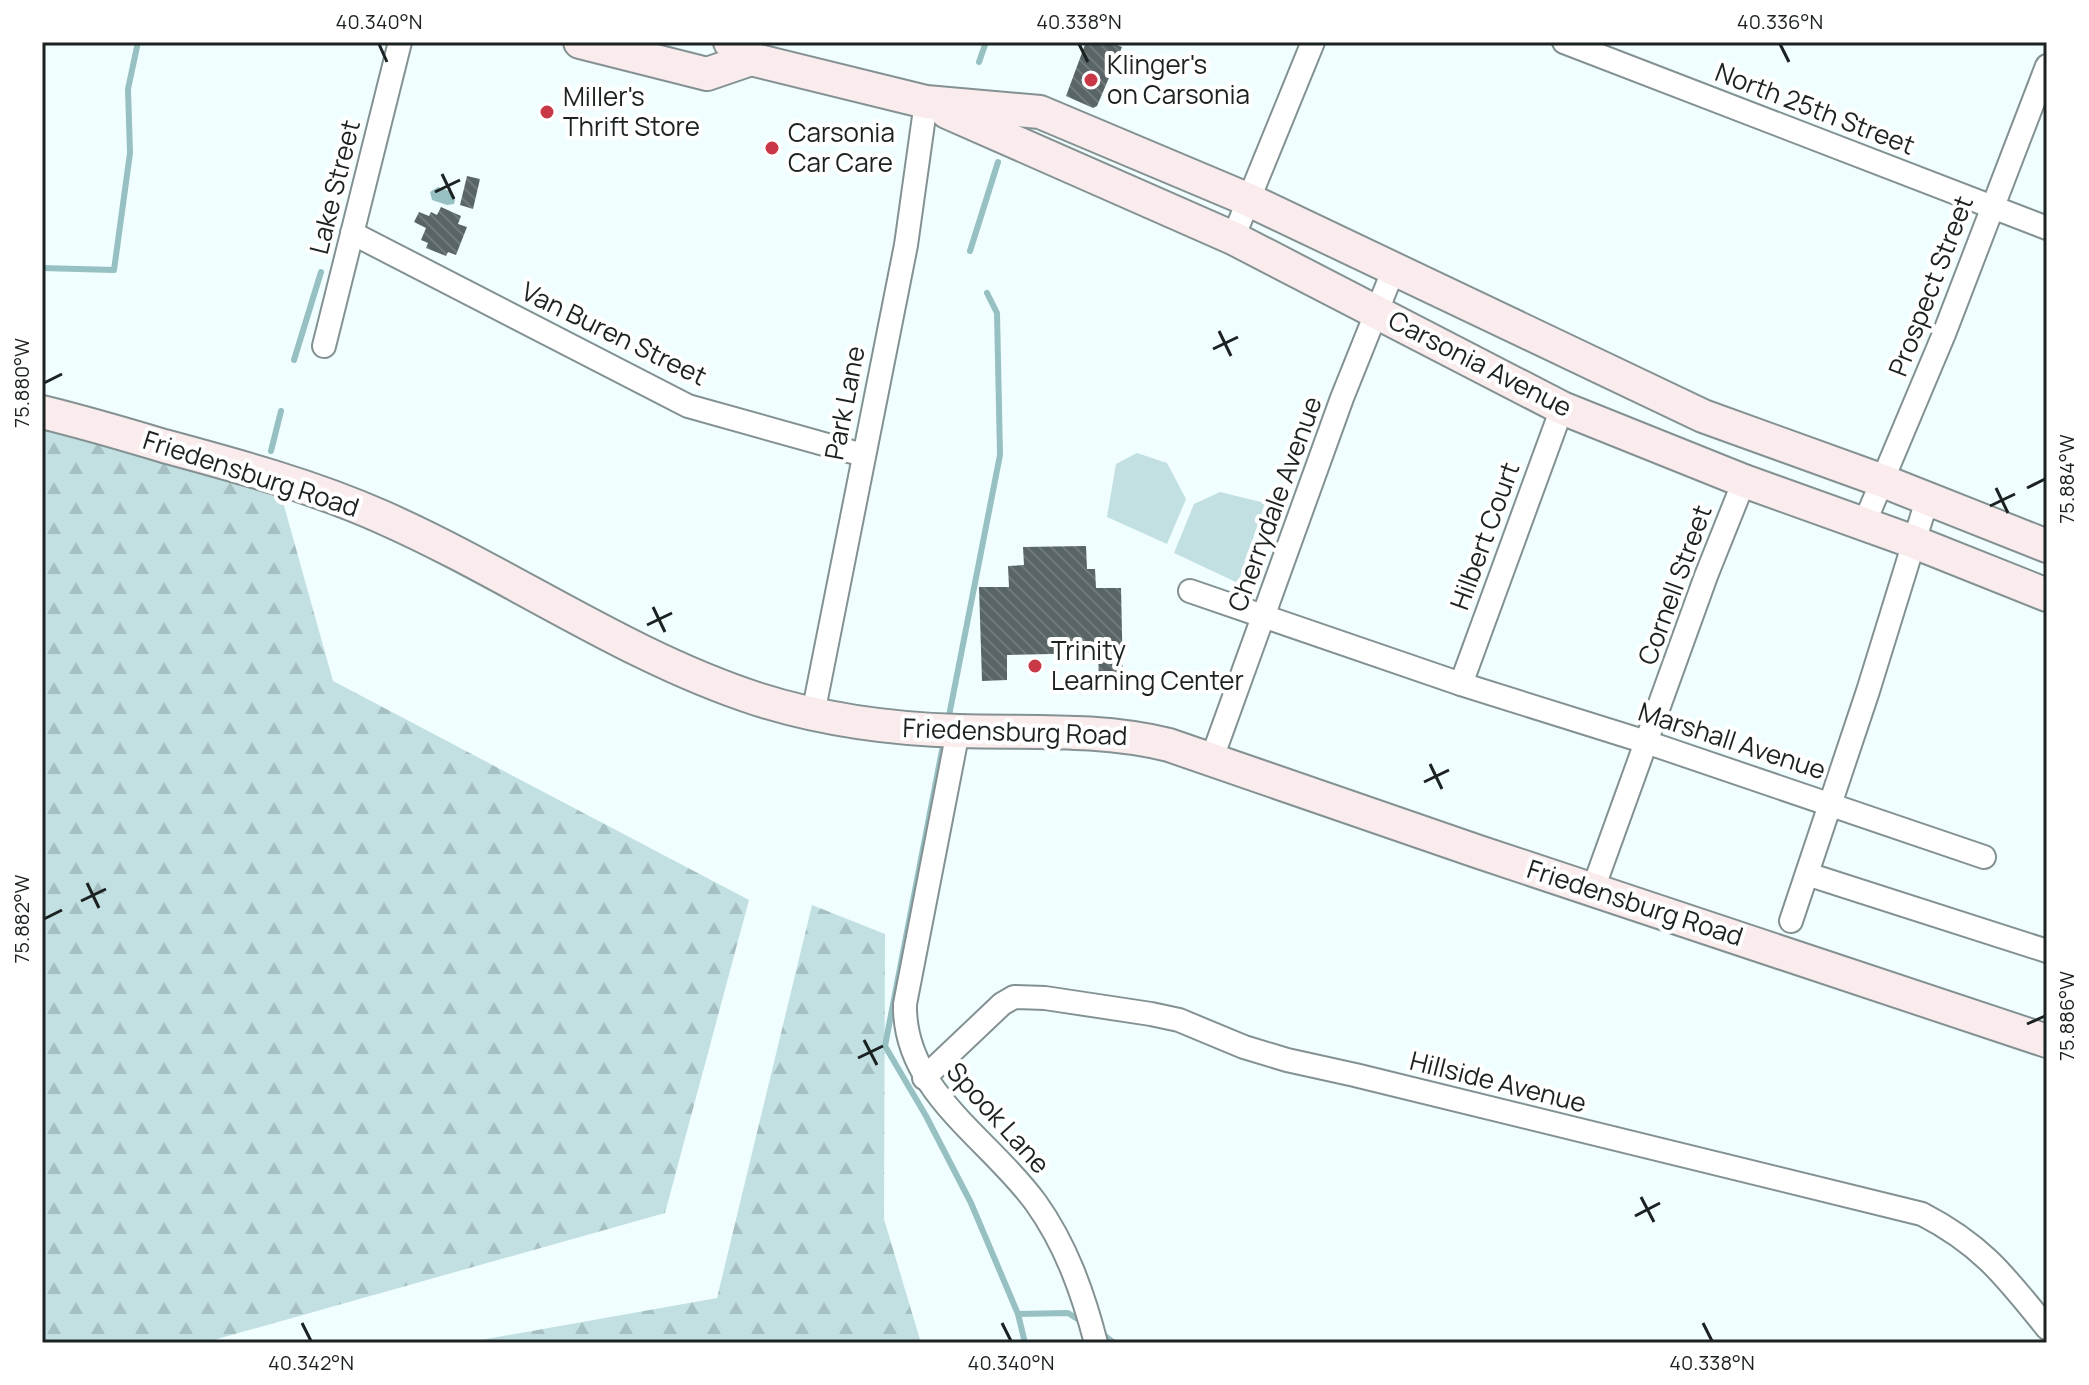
<svg xmlns="http://www.w3.org/2000/svg" width="2089" height="1385" font-family="Manrope,sans-serif">
<style>
.forest{fill:url(#forest-firs)}
.pitch{fill:#c2e0e1}
.water{fill:url(#water-ripples)}
.lines{fill:none;stroke-linecap:round;stroke-linejoin:round}
.stream{stroke:#97c0c2;stroke-width:6}
.building{fill:url(#building-back-hatch)}
.street-casing{stroke:#849192;stroke-width:26}
.secondary-casing{stroke:#849192;stroke-width:36}
.street{stroke:#fff;stroke-width:22}
.secondary{stroke:#faecec;stroke-width:32}
.ticks{fill:none;stroke:#1c2121;stroke-width:3}
.poi-dot{fill:#c83847;stroke:#fff;stroke-width:3}
.labels{text-anchor:middle;stroke-width:8;stroke-linejoin:round;paint-order:stroke}
.poi-label{font-size:26px;fill:#1c2121;stroke:#fff;text-anchor:start}
.street-label{font-size:26px;fill:#1c2121;stroke:#fff}
.neatline{fill:none;stroke:#1c2121;stroke-width:3}
.ticks-label{font-size:20px;text-anchor:middle;fill:#1c2121}
</style>
<defs>
<pattern id="forest-firs" width="22" height="20" patternUnits="userSpaceOnUse" patternTransform="scale(2)"><rect width="22" height="20" fill="#c2e0e1"/><path d="M5 1l3.5 6h-7zM16 11l3.5 6h-7z" fill="#a6c0c1"/></pattern>
<pattern id="water-ripples" width="26" height="14" patternUnits="userSpaceOnUse" patternTransform="scale(2)"><rect width="26" height="14" fill="#97c0c2"/><path d="M2 4q2-2 4 0t4 0M15 11q2-2 4 0t4 0" fill="none" stroke="#7a9c9d"/></pattern>
<pattern id="building-back-hatch" width="6" height="6" patternUnits="userSpaceOnUse" patternTransform="scale(2)"><rect width="6" height="6" fill="#586465"/><path d="M-1 5l2 2M0 0l6 6M5-1l2 2" fill="none" stroke="#717a7b"/></pattern>
</defs>
<rect width="100%" height="100%" fill="#f0feff"/>
<g class="forest">
<path d="M 42,426 L 281,495 L 333,681 L 749,900 L 665,1213 L 203,1343 L 42,1343 Z"/>
<path d="M 812,905 L 885,934 L 884,1219 L 921,1343 L 464,1343 L 717,1298 Z"/>
</g>
<g class="pitch">
<path d="M 1137,453 L 1167,463 L 1186,499 L 1167,544 L 1107,517 L 1116,464 Z"/>
<path d="M 1220,492 L 1265,503 L 1238,583 L 1174,553 L 1194,504 Z"/>
</g>
<path class="water" d="M 438,187 L 452,192 L 455,200 L 454,204 L 447,205 L 432,200 L 430,192 Z"/>
<g class="lines">
<g class="stream">
<path d="M 979,62 L 986,42"/>
<path d="M 970,251 L 998,162"/>
<path d="M 42,268 L 114,270 L 130,153 L 128,89 L 138,42"/>
<path d="M 294,360 L 321,272"/>
<path d="M 271,451 L 281,411"/>
<path d="M 948,721 L 1000,455 L 997,313 L 987,293"/>
<path d="M 944,740 L 885,1046 L 926,1116 L 971,1203 L 1018,1314 L 1068,1313 L 1084,1323"/>
<path d="M 1018,1314 L 1025,1343"/>
<path d="M 1101,1333 L 1114,1343"/>
</g>
</g>
<g class="building">
<path d="M 1086,42 L 1109,42 L 1122,47 L 1097,106 L 1093,108 L 1066,96 Z"/>
<path d="M 467,176 L 480,179 L 473,209 L 460,205 Z"/>
<path d="M 441,207 L 461,216 L 458,224 L 467,227 L 456,255 L 448,252 L 446,256 L 426,248 L 428,243 L 421,240 L 426,228 L 414,222 L 419,212 L 429,216 L 431,212 L 437,215 Z"/>
<path d="M 1086,546 L 1087,569 L 1095,569 L 1096,588 L 1121,588 L 1123,680 L 1099,681 L 1098,653 L 1007,655 L 1007,680 L 982,681 L 979,587 L 1009,587 L 1008,566 L 1024,565 L 1023,547 Z"/>
</g>
<g class="lines">
<g class="street-casing">
<g id="street">
<path d="M 1564,42 L 2047,228"/>
<path d="M 352,233 L 688,406 L 863,455"/>
<path d="M 1233,238 L 1313,42"/>
<path d="M 324,346 L 400,42"/>
<path d="M 1864,524 L 1944,334 L 2047,66"/>
<path d="M 1190,591 L 1461,684 L 1646,742 L 1984,857"/>
<path d="M 1461,684 L 1562,408"/>
<path d="M 813,714 L 906,245 L 926,102"/>
<path d="M 958,731 L 905,1004 C 903,1091 990,1139 1036,1203 C 1066,1245 1083,1293 1096,1343"/>
<path d="M 1212,758 L 1342,398 L 1393,271"/>
<path d="M 1807,874 L 2047,951"/>
<path d="M 1593,889 L 1706,576 L 1744,481"/>
<path d="M 1791,921 L 1868,691 L 1927,500"/>
<path d="M 924,1078 L 1002,1004 L 1014,997 L 1045,998 L 1151,1014 L 1179,1020 L 1244,1047 L 1287,1060 L 1355,1075 L 1922,1214 C 1982,1245 2005,1276 2047,1328"/>
</g>
</g>
<g class="secondary-casing">
<g id="secondary">
<path d="M 580,42 L 707,74 L 751,59"/>
<path d="M 730,42 L 751,59 L 926,102 L 1040,112 L 1249,200 L 1703,416 L 1883,481 L 2047,546"/>
<path d="M 947,112 L 1233,238 L 1562,408 L 1744,481 L 1914,542 L 2047,595"/>
<path d="M 42,412 C 83,422 124,434 164,446 C 238,466 312,486 382,517 C 509,573 625,656 757,699 C 823,720 890,729 959,731 C 1030,733 1100,728 1169,745 L 1479,852 L 2047,1041"/>
</g>
</g>
<use href="#street" class="street"/>
<use href="#secondary" class="secondary"/>
</g>
<path class="ticks" d="M 379,44 L 387,62M 1079,44 L 1088,62M 1780,44 L 1789,62M 442,174 L 454,199M 435,192 L 460,180M 1219,331 L 1231,356M 1213,349 L 1238,337M 44,383 L 62,374M 1996,488 L 2008,513M 2027,488 L 2045,479M 1990,506 L 2015,494M 653,607 L 665,632M 647,625 L 672,613M 1430,764 L 1442,789M 1424,782 L 1449,770M 87,883 L 99,908M 81,901 L 106,889M 44,919 L 62,910M 2027,1024 L 2045,1016M 864,1040 L 877,1065M 858,1058 L 883,1046M 1641,1197 L 1654,1222M 1635,1216 L 1660,1203M 302,1323 L 311,1341M 1002,1323 L 1011,1341M 1703,1323 L 1712,1341"/>
<g class="poi-dot">
<circle cx="1091" cy="80" r="8"/>
<circle cx="547" cy="112" r="8"/>
<circle cx="772" cy="148" r="8"/>
<circle cx="1035" cy="666" r="8"/>
</g>
<g class="labels">
<g class="poi-label">
<text x="1107" y="74">Klinger's<tspan x="1107" dy="30">on Carsonia</tspan></text>
<text x="563" y="106">Miller's<tspan x="563" dy="30">Thrift Store</tspan></text>
<text x="788" y="142">Carsonia<tspan x="788" dy="30">Car Care</tspan></text>
<text x="1051" y="660">Trinity<tspan x="1051" dy="30">Learning Center</tspan></text>
</g>
<g class="street-label">
<text transform="translate(1815 109) rotate(21)" y="9">North 25th Street</text>
<text transform="translate(335 187) rotate(-76)" y="9">Lake Street</text>
<text transform="translate(1931 286) rotate(-69)" y="9">Prospect Street</text>
<text transform="translate(614 334) rotate(26)" y="9">Van Buren Street</text>
<text transform="translate(1480 364) rotate(27)" y="9">Carsonia Avenue</text>
<text transform="translate(845 403) rotate(-79)" y="9">Park Lane</text>
<text transform="translate(251 474) rotate(18)" y="9">Friedensburg Road</text>
<text transform="translate(1275 504) rotate(-70)" y="9">Cherrydale Avenue</text>
<text transform="translate(1485 536) rotate(-70)" y="9">Hilbert Court</text>
<text transform="translate(1675 585) rotate(-70)" y="9">Cornell Street</text>
<text transform="translate(1015 732) rotate(2)" y="9">Friedensburg Road</text>
<text transform="translate(1732 741) rotate(18)" y="9">Marshall Avenue</text>
<text transform="translate(1635 903) rotate(18)" y="9">Friedensburg Road</text>
<text transform="translate(1498 1082) rotate(14)" y="9">Hillside Avenue</text>
<text transform="translate(998 1118) rotate(48)" y="9">Spook Lane</text>
</g>
</g>
<rect width="2089" height="1385" fill="none" stroke="#ffffff" stroke-width="88"/>
<rect x="44" y="44" width="2001" height="1297" class="neatline"/>
<g class="ticks-label">
<text x="379" y="29">40.340°N</text>
<text x="1079" y="29">40.338°N</text>
<text x="1780" y="29">40.336°N</text>
<text transform="translate(22 383) rotate(-90)" y="7">75.880°W</text>
<text transform="translate(2067 479) rotate(-90)" y="7">75.884°W</text>
<text transform="translate(22 919) rotate(-90)" y="7">75.882°W</text>
<text transform="translate(2067 1016) rotate(-90)" y="7">75.886°W</text>
<text x="311" y="1370">40.342°N</text>
<text x="1011" y="1370">40.340°N</text>
<text x="1712" y="1370">40.338°N</text>
</g>
</svg>
